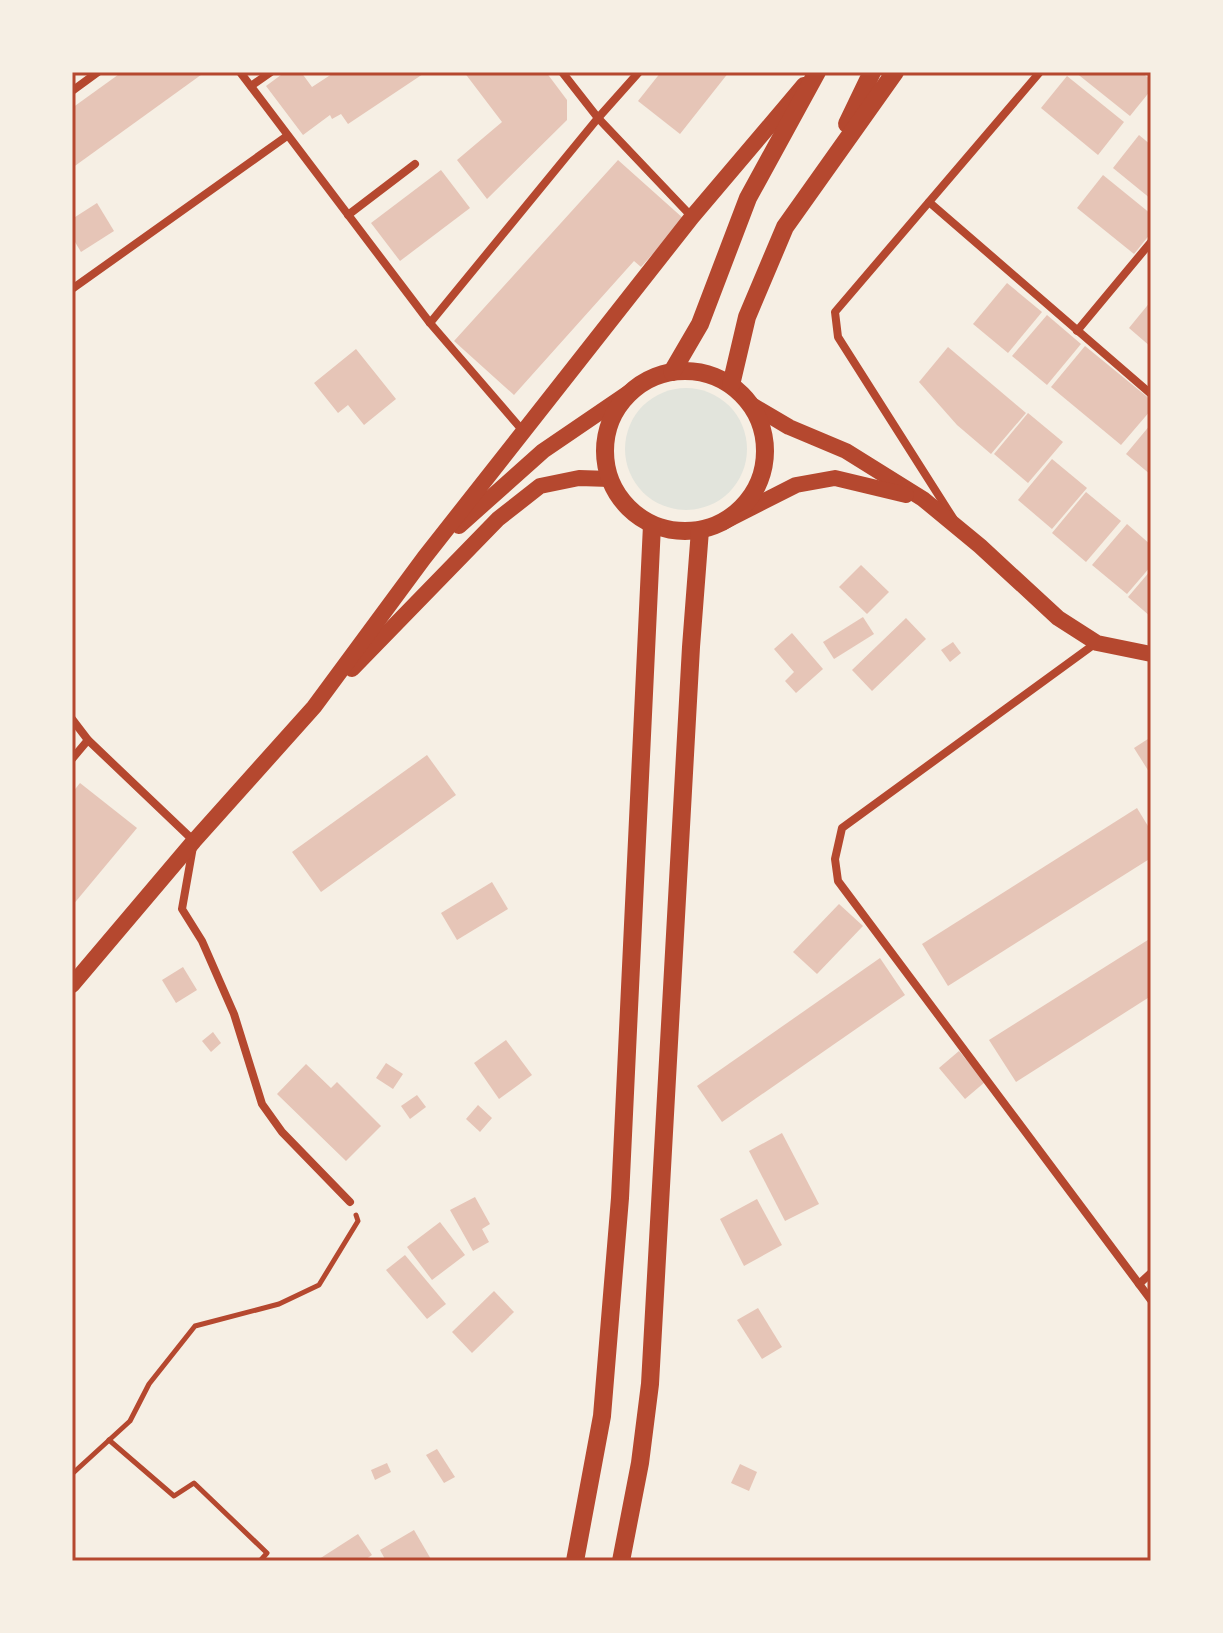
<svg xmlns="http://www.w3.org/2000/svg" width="1223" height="1633" font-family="'PT Sans Narrow',sans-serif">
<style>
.green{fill:#e2e4dc}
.building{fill:#e6c5b7}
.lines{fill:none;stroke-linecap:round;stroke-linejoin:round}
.path{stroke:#b5482f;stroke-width:5}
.minor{stroke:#b5482f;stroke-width:8}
.secondary{stroke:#b5482f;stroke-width:16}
.primary{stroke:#b5482f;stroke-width:18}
.trunk{stroke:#b5482f;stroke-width:18}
.neatline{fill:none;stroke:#b5482f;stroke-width:3}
</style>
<rect width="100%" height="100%" fill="#f6efe4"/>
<circle class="green" cx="686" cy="449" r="61"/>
<g class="building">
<path d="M 122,72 L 205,72 L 72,168 L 72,108 Z"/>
<path d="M 285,72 L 301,72 L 312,87 L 335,72 L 426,72 L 348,124 L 341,114 L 332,119 L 330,115 L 303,135 L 266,86 Z"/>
<path d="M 464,72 L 546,72 L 567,100 L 567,120 L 487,199 L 457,160 L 502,122 Z"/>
<path d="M 661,72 L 729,72 L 680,134 L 638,101 Z"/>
<path d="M 1075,72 L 1141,72 L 1151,80 L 1151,90 L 1130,116 Z"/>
<path d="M 1067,76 L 1124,122 L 1098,155 L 1041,108 Z"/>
<path d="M 1139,135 L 1151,145 L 1151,199 L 1113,168 Z"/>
<path d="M 618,160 L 684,219 L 641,267 L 634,261 L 514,395 L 454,341 Z"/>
<path d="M 441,170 L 470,208 L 400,261 L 371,223 Z"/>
<path d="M 1103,175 L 1151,214 L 1151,233 L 1134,254 L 1077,208 Z"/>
<path d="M 97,203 L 114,231 L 81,252 L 72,237 L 72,219 Z"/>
<path d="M 1007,283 L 1042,312 L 1008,353 L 973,324 Z"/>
<path d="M 1151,301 L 1151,347 L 1129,328 Z"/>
<path d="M 1047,315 L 1081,344 L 1047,385 L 1012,356 Z"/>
<path d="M 1085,346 L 1151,400 L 1151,410 L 1121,445 L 1051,387 Z"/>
<path d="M 948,347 L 1026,413 L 991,454 L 957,425 L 919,382 Z"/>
<path d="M 356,349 L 396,399 L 364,425 L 348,405 L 338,413 L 314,383 Z"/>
<path d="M 1028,413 L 1063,442 L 1028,483 L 994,454 Z"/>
<path d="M 1151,424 L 1151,475 L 1126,454 Z"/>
<path d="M 1052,459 L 1087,488 L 1052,529 L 1018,500 Z"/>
<path d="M 1086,492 L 1121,521 L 1086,562 L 1052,533 Z"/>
<path d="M 1127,524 L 1151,545 L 1151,566 L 1127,594 L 1092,565 Z"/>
<path d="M 861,565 L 889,592 L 867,614 L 839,587 Z"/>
<path d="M 1151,570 L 1151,617 L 1128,597 Z"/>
<path d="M 863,617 L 874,634 L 834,659 L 823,642 Z"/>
<path d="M 906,618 L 926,639 L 872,691 L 852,670 Z"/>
<path d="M 792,633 L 823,669 L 796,693 L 785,681 L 794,672 L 774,649 Z"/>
<path d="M 953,642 L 961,653 L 950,662 L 941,650 Z"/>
<path d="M 1151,737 L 1151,775 L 1134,748 Z"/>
<path d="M 427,755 L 456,795 L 321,892 L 292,852 Z"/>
<path d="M 80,783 L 137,828 L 72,906 L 72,793 Z"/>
<path d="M 1137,808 L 1151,831 L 1151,858 L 948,986 L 922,944 Z"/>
<path d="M 492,882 L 508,909 L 457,940 L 441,913 Z"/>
<path d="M 839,904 L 863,926 L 817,974 L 793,952 Z"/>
<path d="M 1151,938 L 1151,996 L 1016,1082 L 989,1040 Z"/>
<path d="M 880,958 L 905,995 L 722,1122 L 697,1086 Z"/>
<path d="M 183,967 L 197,990 L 176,1003 L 162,980 Z"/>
<path d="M 213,1032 L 221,1043 L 211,1052 L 202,1041 Z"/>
<path d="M 506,1040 L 532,1075 L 499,1099 L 474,1063 Z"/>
<path d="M 959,1051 L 985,1082 L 965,1099 L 939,1068 Z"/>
<path d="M 386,1063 L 403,1074 L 393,1089 L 376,1078 Z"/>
<path d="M 306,1064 L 331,1088 L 337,1082 L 381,1126 L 346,1161 L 277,1094 Z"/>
<path d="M 417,1095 L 426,1107 L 410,1119 L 401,1106 Z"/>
<path d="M 478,1105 L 492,1118 L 480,1132 L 466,1119 Z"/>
<path d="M 782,1133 L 819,1204 L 785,1221 L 749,1151 Z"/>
<path d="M 475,1197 L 490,1224 L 482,1229 L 489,1242 L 473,1251 L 450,1210 Z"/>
<path d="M 757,1199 L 782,1245 L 744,1266 L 720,1219 Z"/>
<path d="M 440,1222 L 465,1255 L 432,1280 L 407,1247 Z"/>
<path d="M 405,1255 L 446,1304 L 427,1319 L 386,1270 Z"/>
<path d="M 494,1291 L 514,1312 L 472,1353 L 452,1332 Z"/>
<path d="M 758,1308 L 782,1347 L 762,1359 L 737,1320 Z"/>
<path d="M 437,1449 L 455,1477 L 444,1483 L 426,1455 Z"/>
<path d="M 387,1463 L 391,1472 L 375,1480 L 371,1470 Z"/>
<path d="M 740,1464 L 757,1472 L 749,1491 L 731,1483 Z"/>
<path d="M 414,1530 L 432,1561 L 386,1561 L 380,1550 Z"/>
<path d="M 358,1534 L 372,1555 L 363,1561 L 316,1561 Z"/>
</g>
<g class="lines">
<g class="path">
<path d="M 109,1440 L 174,1496 L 194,1483 L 267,1553 L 260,1561"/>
<path d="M 72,1474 L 130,1421 L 149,1384 L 195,1326 L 279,1304 L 319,1285 L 358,1221 L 356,1215"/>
</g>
<g class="minor">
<path d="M 240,72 L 430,323 L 523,431"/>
<path d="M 562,72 L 598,118 L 692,217"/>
<path d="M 251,86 L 271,72"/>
<path d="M 72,91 L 98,72"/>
<path d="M 929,202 L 1151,394"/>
<path d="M 348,215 L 415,164"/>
<path d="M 72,289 L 287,136"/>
<path d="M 430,323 L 598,118 L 639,72"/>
<path d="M 1077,331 L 1151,242"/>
<path d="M 953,518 L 838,337 L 835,312 L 1040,72"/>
<path d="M 1096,643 L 842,828 L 835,859 L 838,881 L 1151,1300"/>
<path d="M 72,719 L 88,740 L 194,841 L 182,909 L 202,941 L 234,1014 L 262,1104 L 282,1132 L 350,1202"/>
<path d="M 72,759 L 88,740"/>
<path d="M 1139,1284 L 1151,1273"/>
</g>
<g class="secondary">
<path d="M 750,404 L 789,427 L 846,451 L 923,499 L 980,546 L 1058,618 L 1097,643 L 1151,654"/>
<path d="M 723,522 L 796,485 L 835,478 L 906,495"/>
<path d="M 459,526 L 543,451 L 634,389"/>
<path d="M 352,669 L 498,519 L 540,486 L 579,478 L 610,479"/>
<path d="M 72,985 L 194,841 L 314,707 L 424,558 L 692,217 L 804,85"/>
</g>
<g class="primary">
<path d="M 847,124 L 872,72"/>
<circle cx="685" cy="451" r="80"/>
<path d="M 672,372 L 700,324 L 748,198 L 817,72"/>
<path d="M 731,385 L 747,317 L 785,227 L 895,72"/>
</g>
<g class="trunk">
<path d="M 575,1561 L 602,1416 L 620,1198 L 652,525"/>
<path d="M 621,1561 L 640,1463 L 650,1384 L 691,647 L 700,530"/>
</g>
</g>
<rect width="1223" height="1633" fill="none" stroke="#f6efe4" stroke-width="148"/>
<rect x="74" y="74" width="1075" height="1485" class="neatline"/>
</svg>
